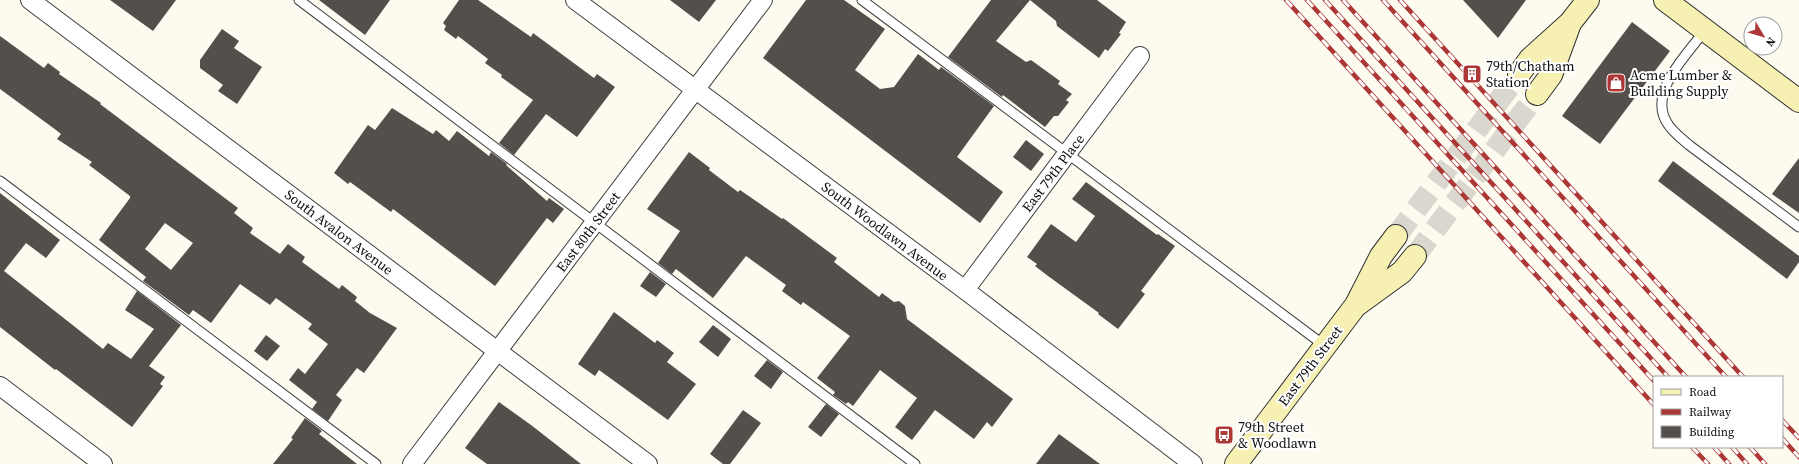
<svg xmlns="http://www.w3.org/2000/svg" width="1799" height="464" font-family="'Source Serif 4',serif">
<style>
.building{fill:#554f4b;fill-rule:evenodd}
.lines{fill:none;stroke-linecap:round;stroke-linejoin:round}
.secondary-tunnel{stroke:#d9d7ce;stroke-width:22;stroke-dasharray:22 11;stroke-linecap:butt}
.lane-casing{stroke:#414141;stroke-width:11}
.street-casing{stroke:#414141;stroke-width:20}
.secondary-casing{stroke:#303030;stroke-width:24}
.lane{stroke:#fff;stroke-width:9}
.street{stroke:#fff;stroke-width:18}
.secondary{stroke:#f6f1b3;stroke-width:22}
.rail-casing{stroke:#ad3637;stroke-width:4.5}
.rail{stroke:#fff;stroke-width:3;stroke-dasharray:9;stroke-linecap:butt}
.labels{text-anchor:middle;stroke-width:4;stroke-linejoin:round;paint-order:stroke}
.poi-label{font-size:14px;fill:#0e0e0e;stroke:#fff;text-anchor:start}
.street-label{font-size:14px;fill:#0e0e0e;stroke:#fff}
</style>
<rect width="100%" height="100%" fill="#fdfbf0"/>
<g class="building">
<path d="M 110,0 L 176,0 L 153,31 Z"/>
<path d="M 319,0 L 390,0 L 365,35 Z"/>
<path d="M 459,0 L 478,0 L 531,37 L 533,33 L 594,78 L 597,74 L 615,87 L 577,137 L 546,114 L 514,155 L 499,143 L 533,100 L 501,77 L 502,75 L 485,63 L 488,59 L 458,36 L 456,39 L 444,30 L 446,26 L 443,23 Z"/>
<path d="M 670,0 L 716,0 L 699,22 Z"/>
<path d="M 806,0 L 844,0 L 885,29 L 855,70 L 880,89 L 894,87 L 918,54 L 939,70 L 941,67 L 994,106 L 957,157 L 1003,192 L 980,223 L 763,58 Z"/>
<path d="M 991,0 L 1030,0 L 996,41 L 1026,62 L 1031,60 L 1060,81 L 1058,84 L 1072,94 L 1066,100 L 1069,102 L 1058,116 L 1054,116 L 1045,127 L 1003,95 L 1002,97 L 948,57 Z"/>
<path d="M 1030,0 L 1097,0 L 1126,22 L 1119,33 L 1121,34 L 1108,51 L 1105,49 L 1099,58 L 1057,26 L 1056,21 Z"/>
<path d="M 1463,0 L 1526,0 L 1498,38 Z"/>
<path d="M 1632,22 L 1670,51 L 1600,144 L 1562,116 Z"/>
<path d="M 222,29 L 239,41 L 234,48 L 262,67 L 237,104 L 218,91 L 223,85 L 200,68 L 200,60 Z"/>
<path d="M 0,36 L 44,68 L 48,63 L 60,72 L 59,74 L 101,103 L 100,104 L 238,208 L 234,213 L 253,228 L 250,233 L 280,254 L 288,244 L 305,257 L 302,262 L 339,289 L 342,285 L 357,297 L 355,301 L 370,313 L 397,328 L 364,373 L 357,368 L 336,395 L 342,400 L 328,421 L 312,409 L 317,402 L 289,380 L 298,368 L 305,374 L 328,344 L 308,329 L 312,324 L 276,298 L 270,305 L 240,284 L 211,323 L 193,310 L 189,315 L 143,281 L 146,277 L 99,240 L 130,198 L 130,196 L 89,165 L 92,162 L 57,139 L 61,134 L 56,130 L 0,89 ZM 165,223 L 193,243 L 171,270 L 145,249 Z"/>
<path d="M 392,108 L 433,134 L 436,130 L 449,141 L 457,131 L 489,156 L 491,152 L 507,164 L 506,165 L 547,201 L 549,198 L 564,209 L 553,223 L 547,218 L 495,286 L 393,209 L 391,212 L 350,182 L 348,184 L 334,173 L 368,125 L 375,130 Z"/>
<path d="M 1026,140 L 1044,154 L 1031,171 L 1013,157 Z"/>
<path d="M 689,152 L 710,168 L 709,170 L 738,192 L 740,190 L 782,219 L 783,218 L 837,258 L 834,262 L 879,297 L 882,293 L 894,302 L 899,301 L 905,306 L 907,319 L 1013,399 L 992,427 L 987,422 L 974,439 L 935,410 L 912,440 L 895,427 L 917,398 L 880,370 L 853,406 L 848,402 L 846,404 L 833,395 L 835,392 L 817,378 L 850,336 L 803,302 L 801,305 L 782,291 L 786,285 L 746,256 L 713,298 L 676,269 L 672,274 L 658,263 L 680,231 L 647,209 Z"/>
<path d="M 1799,158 L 1799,213 L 1772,194 Z"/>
<path d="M 1673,161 L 1799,256 L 1799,262 L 1787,279 L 1658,181 Z"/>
<path d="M 1086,182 L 1157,235 L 1158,234 L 1175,246 L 1141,291 L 1145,294 L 1118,329 L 1098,314 L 1099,313 L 1048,276 L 1035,266 L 1037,264 L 1027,257 L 1051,224 L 1076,242 L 1095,216 L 1072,199 Z"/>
<path d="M 0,193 L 60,240 L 46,258 L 26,243 L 4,271 L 103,349 L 108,343 L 131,359 L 154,329 L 125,310 L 137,291 L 181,325 L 149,366 L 165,377 L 160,384 L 163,386 L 132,427 L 56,369 L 55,370 L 0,327 Z"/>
<path d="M 650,272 L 666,284 L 656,297 L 640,286 Z"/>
<path d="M 614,312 L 655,343 L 657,340 L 674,353 L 667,362 L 696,384 L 668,420 L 599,370 L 595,376 L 578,364 Z"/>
<path d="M 713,325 L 731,339 L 718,357 L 699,342 Z"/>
<path d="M 266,335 L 280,346 L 267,361 L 254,351 Z"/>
<path d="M 767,360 L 783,372 L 771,389 L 754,376 Z"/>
<path d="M 499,402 L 531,425 L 581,464 L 487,464 L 465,448 Z"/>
<path d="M 826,404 L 839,414 L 821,437 L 808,427 Z"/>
<path d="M 743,410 L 761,423 L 730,464 L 723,464 L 710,454 Z"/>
<path d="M 305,418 L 322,431 L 319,434 L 357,464 L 273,464 L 293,439 L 291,438 Z"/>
<path d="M 1059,434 L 1100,464 L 1036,464 Z"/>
</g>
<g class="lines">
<g class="secondary-tunnel">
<path d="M 1396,236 L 1519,74"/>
<path d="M 1415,256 L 1537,94"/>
</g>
<g class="lane-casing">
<g id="lane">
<path d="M 299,0 L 915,464"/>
<path d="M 862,0 L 1325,346"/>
<path d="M 1705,30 C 1688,54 1649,90 1666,121 C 1671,131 1681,138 1689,145 L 1799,227"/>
<path d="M 0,181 L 376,464"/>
</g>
</g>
<g class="street-casing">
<g id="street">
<path d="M 30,0 L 648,464"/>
<path d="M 575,0 L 965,290 L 1193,464"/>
<path d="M 965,290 L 1140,56"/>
<path d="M 0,386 L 103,464"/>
<path d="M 412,464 L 763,0"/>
</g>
</g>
<g class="secondary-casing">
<g id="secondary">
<path d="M 1665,0 L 1799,101"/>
<path d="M 1519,74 L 1530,59 L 1570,23 L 1588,0"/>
<path d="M 1537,94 L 1551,75 L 1569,26"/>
<path d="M 1358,304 L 1402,272 L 1415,256"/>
<path d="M 1236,464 L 1356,305 L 1381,256 L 1396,236"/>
</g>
</g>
<use href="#lane" class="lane"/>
<use href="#street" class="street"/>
<use href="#secondary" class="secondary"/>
<g class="rail-casing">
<g id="rail">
<path d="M 1286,0 L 1654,405"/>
<path d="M 1307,0 L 1654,381"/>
<path d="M 1325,0 L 1668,377"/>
<path d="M 1343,0 L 1686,377"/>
<path d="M 1383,0 L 1726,377"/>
<path d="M 1400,0 L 1743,377"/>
<path d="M 1782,420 L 1799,438"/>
<path d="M 1782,438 L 1799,457"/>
<path d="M 1692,447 L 1708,464"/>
<path d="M 1714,447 L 1729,464"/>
<path d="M 1732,447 L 1747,464"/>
<path d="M 1750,447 L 1765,464"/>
</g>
</g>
<use href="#rail" class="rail"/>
</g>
<defs>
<g id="building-square" transform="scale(1)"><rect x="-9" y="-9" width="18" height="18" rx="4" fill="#ad3637" stroke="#fff"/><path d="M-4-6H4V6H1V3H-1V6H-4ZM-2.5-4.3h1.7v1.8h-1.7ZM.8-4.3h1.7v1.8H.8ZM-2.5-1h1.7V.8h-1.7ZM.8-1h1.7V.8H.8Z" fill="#fff"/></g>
<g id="shop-square" transform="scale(1)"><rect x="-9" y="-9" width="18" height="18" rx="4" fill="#ad3637" stroke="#fff"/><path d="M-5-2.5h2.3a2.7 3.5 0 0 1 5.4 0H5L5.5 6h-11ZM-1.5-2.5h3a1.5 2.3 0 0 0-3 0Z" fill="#fff"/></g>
<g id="bus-square" transform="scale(1)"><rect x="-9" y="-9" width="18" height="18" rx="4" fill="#ad3637" stroke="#fff"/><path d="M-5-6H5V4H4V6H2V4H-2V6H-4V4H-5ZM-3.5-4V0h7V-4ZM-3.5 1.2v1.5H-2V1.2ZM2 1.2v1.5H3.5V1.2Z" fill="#fff"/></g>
</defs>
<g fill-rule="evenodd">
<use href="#building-square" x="1472" y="74"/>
<use href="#shop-square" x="1616" y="83"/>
<use href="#bus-square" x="1224" y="435"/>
</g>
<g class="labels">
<g class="poi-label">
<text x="1486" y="71">79th/Chatham<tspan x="1486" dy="16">Station</tspan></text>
<text x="1630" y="80">Acme Lumber &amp;<tspan x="1630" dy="16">Building Supply</tspan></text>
<text x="1238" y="432">79th Street<tspan x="1238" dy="16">&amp; Woodlawn</tspan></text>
</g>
<g class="street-label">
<text transform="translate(1053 173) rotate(-53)" y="5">East 79th Place</text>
<text transform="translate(885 231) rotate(37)" y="5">South Woodlawn Avenue</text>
<text transform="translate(339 232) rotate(37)" y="5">South Avalon Avenue</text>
<text transform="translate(588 232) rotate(-53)" y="5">East 80th Street</text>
<text transform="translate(1310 366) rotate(-53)" y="5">East 79th Street</text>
</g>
</g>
<rect x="1653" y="376" width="130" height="72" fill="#ffffff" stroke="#9f9f9f"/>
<rect x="1661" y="389" width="20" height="6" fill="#f6f1b3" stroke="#9f9f9f"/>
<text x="1689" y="396" font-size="12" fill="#0e0e0e">Road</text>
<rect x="1661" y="409" width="20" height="6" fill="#ad3637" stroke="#9f9f9f"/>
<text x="1689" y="416" font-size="12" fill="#0e0e0e">Railway</text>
<rect x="1661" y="426" width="20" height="12" fill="#554f4b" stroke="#9f9f9f"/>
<text x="1689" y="436" font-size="12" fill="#0e0e0e">Building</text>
<g transform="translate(1763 36) rotate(128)"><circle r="19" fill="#ffffff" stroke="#9f9f9f"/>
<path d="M0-3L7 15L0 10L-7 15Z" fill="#ad3637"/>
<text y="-6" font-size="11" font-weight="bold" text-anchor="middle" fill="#0e0e0e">N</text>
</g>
</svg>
